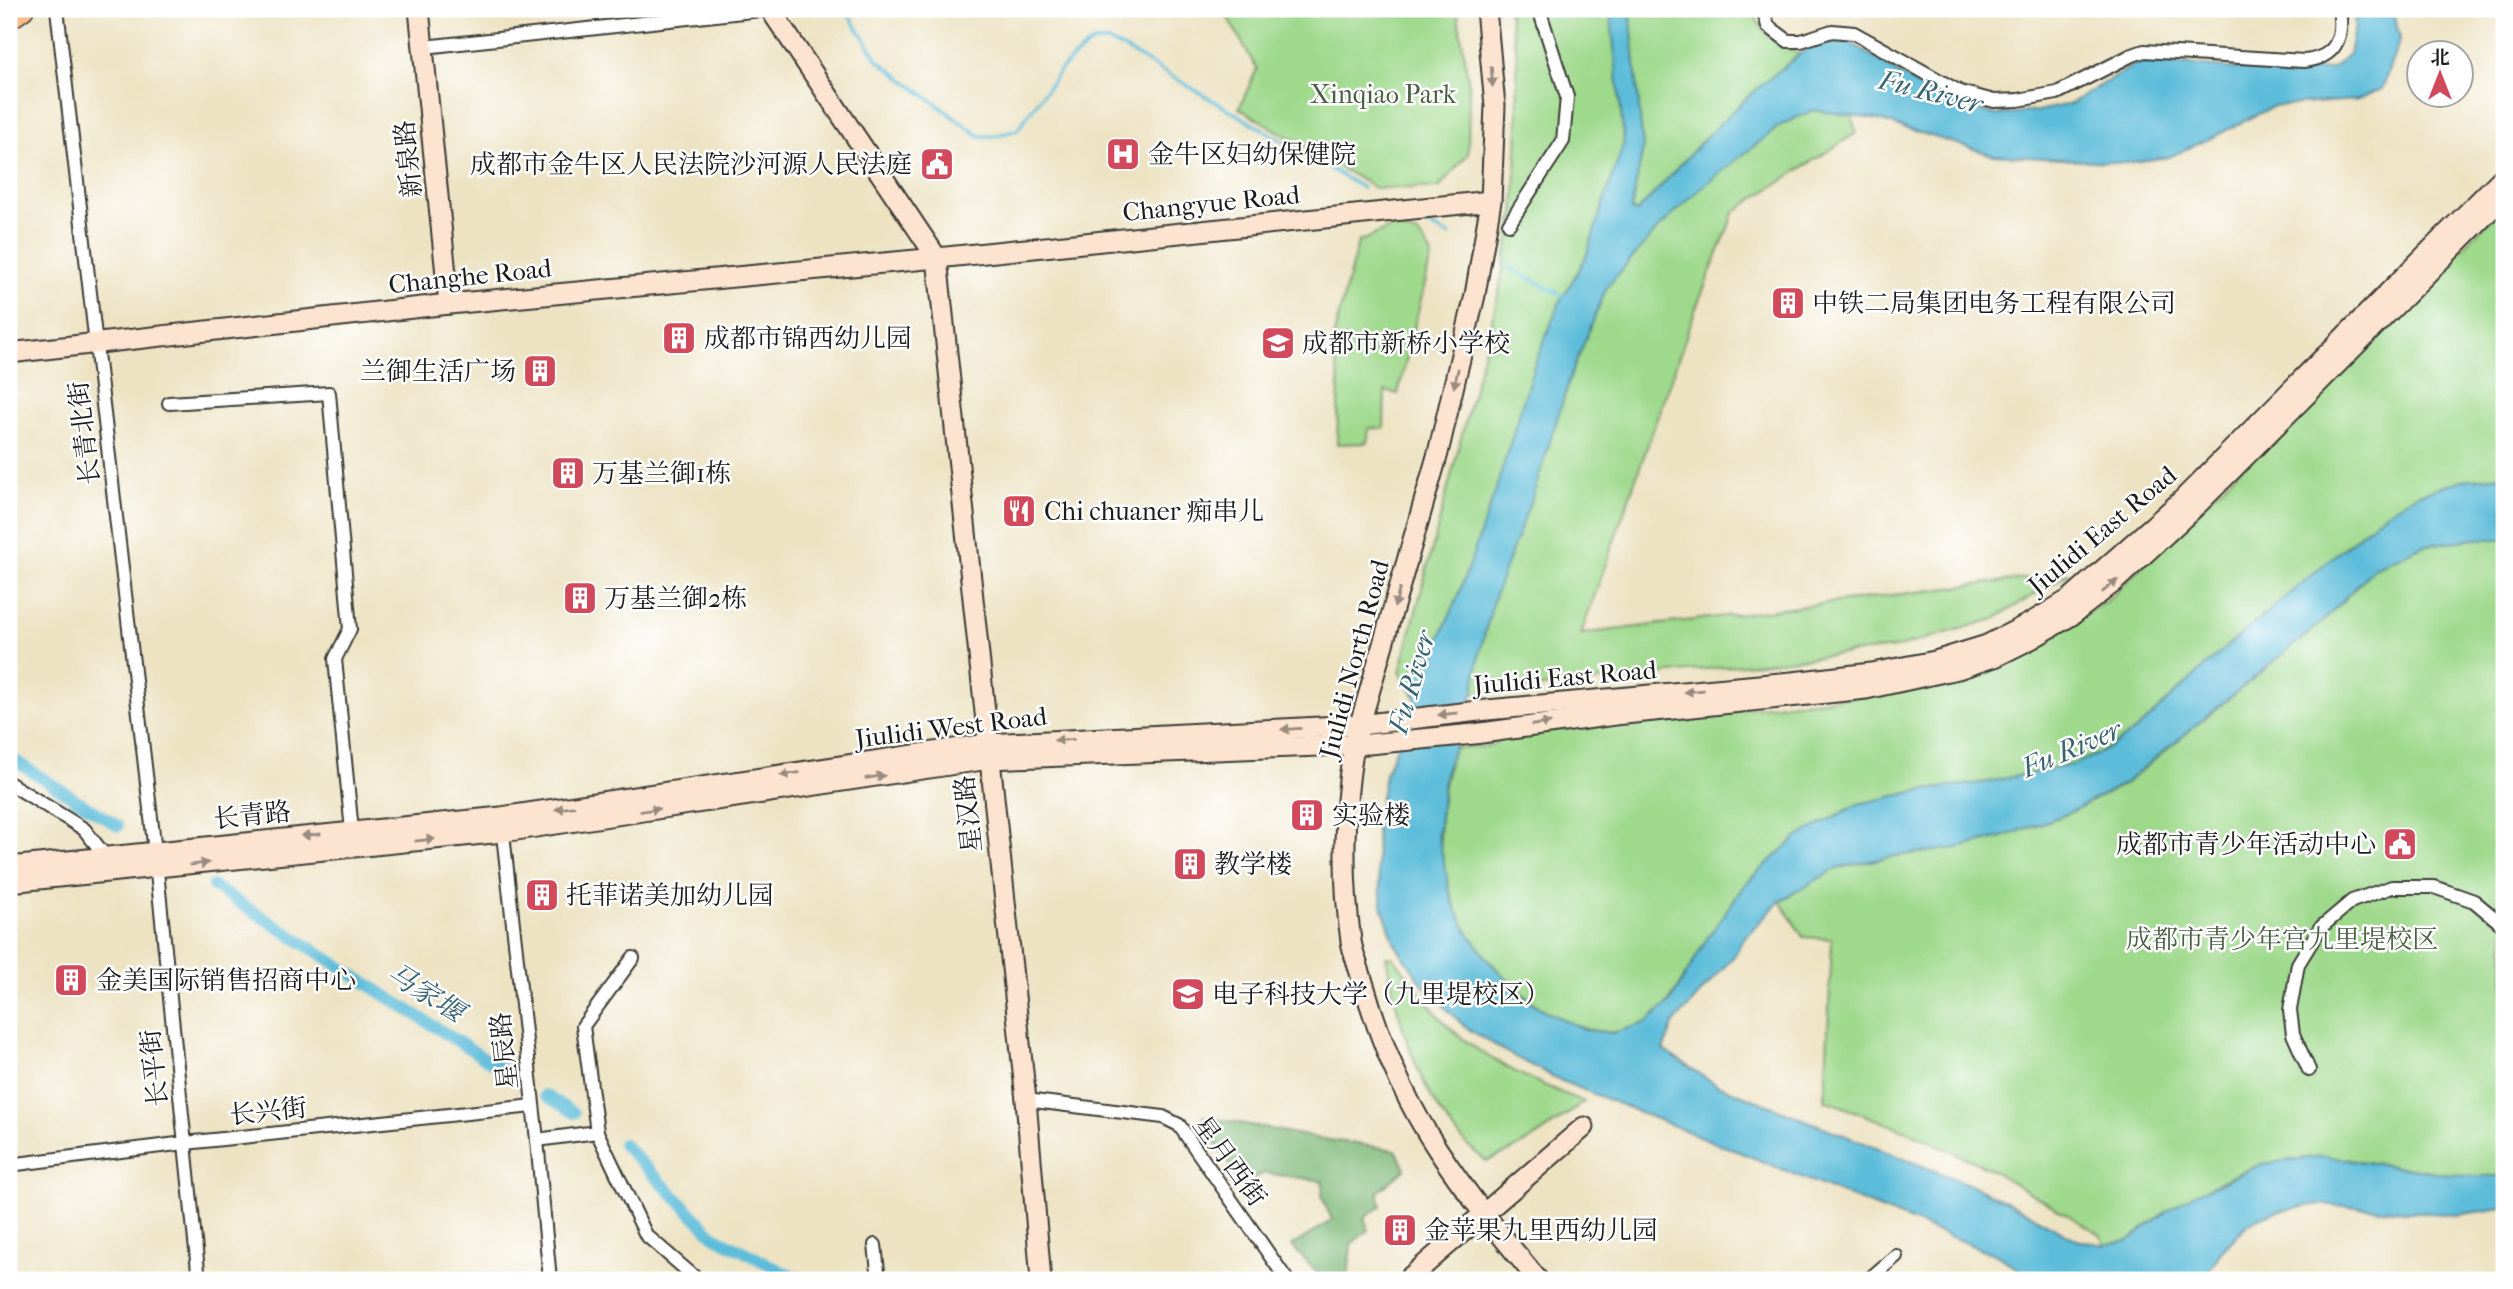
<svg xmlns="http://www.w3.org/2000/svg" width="2513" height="1289" font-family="'IM FELL French Canon','Noto Serif SC',serif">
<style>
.green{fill:#9fd98c;stroke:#5e7a54;stroke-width:2}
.forest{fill:#7fb978;stroke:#4e6a4a;stroke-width:2}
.water{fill:#5bbcd9;stroke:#3c6c7a;stroke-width:2}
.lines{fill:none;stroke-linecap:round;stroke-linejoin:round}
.stream{stroke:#5bbcd9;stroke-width:3.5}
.canal{stroke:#5bbcd9;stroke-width:12}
.street-casing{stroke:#3b3a35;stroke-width:16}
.secondary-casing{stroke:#3b3a35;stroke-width:23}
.primary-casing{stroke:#3b3a35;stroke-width:24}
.street{stroke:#fff;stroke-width:12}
.secondary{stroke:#fde4d0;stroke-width:19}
.primary{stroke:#f9bc8a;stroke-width:21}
.oneway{fill:#988a7f}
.labels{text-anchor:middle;stroke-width:5;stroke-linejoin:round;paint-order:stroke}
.park-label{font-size:26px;fill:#4a5e43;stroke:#fff}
.poi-label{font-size:26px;fill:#1c1c1c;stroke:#fff;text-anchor:start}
.street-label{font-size:26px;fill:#1c1c1c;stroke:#fff}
.water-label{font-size:28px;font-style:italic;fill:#386471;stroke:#fff}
</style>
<rect width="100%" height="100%" fill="#fff"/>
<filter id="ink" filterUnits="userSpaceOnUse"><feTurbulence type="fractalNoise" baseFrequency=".0143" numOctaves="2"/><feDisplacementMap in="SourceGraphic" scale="14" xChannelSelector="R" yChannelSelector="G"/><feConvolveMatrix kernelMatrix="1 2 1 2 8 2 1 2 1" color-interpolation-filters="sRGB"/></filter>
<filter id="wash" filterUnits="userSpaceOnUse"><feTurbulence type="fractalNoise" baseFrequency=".00686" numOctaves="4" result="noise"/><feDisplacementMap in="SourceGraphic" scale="28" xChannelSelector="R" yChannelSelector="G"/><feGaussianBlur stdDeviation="1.57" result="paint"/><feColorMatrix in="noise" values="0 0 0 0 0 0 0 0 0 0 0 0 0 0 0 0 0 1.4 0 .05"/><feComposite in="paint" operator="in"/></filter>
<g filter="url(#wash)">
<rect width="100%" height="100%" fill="#ede3c3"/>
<g class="green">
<path d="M 1223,9 L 1457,9 L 1469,86 L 1468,154 L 1439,188 L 1375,188 L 1239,108 L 1257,69 Z"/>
<path d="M 1508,9 L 1755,9 L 1756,19 L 1770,38 L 1843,80 L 1856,133 L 1735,211 L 1696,308 L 1581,634 L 2070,573 L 1994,619 L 1895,648 L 1563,685 L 1416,699 L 1400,672 L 1498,296 L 1514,215 L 1518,130 L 1517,54 Z"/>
<path d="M 2504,206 L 2504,476 L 2463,480 L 2384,514 L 2226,647 L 2135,731 L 2100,753 L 2072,765 L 1988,782 L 1918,791 L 1858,804 L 1686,975 C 1675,993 1664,1013 1645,1023 C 1574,1063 1472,962 1452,898 C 1434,847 1437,799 1454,748 L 1492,746 L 1501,735 L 1923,689 L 2017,652 L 2106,602 Z"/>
<path d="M 1392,227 L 1418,234 L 1432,254 L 1398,394 L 1385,391 L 1384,429 L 1369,428 L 1367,443 L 1337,444 L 1339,381 L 1332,342 L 1358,242 Z"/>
<path d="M 2474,539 L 2504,539 L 2504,1176 L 2464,1176 L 2322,1156 L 2262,1164 L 2234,1175 L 2167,1211 L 2129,1240 L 2104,1246 L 2100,1234 L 1986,1167 L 1912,1133 L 1825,1100 L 1832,939 L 1803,937 L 1780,901 L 1837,868 L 1894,856 L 1958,848 L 2005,836 L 2067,814 L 2126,783 L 2322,622 L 2374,568 L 2424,545 Z"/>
<path d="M 1386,956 L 1393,957 C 1411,979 1427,1005 1447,1025 C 1483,1060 1539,1084 1584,1102 C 1553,1125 1523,1149 1486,1161 C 1424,1115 1399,1029 1386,956 Z"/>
</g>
<path class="forest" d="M 1203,1116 L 1316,1138 L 1396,1150 L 1405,1169 L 1378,1192 L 1381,1206 L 1364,1218 L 1369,1230 L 1351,1244 L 1348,1280 L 1324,1280 L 1292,1246 L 1332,1220 L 1322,1197 L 1323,1181 L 1264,1173 L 1243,1184 L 1206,1129 Z"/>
<path class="water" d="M 1610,9 L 1630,9 L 1643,148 L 1631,210 L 1637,212 L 1704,139 L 1752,93 L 1807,48 L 1831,42 L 1853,44 L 1936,97 L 1996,115 L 2038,111 L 2070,104 L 2134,65 L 2155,62 L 2229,68 L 2296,71 L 2331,69 L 2349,54 L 2355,25 L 2352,9 L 2393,9 L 2400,39 L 2382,89 L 2355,100 L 2274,106 L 2211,138 L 2169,157 L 2126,163 L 1993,155 L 1875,119 L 1813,110 L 1781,125 L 1702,187 L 1656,231 L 1607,287 L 1572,372 L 1533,495 L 1495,595 L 1479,656 L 1474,691 L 1444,777 L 1438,835 L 1452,901 L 1466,929 L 1488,960 L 1525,998 L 1549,1013 L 1587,1030 L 1613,1033 L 1645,1023 L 1670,1002 L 1706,940 L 1745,884 L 1797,837 L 1858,804 L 1918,791 L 1988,782 L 2072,765 L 2100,753 L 2135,731 L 2226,647 L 2384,514 L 2418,494 L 2463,480 L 2504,476 L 2504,539 L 2474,539 L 2424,545 L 2374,568 L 2322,622 L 2125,783 L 2067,814 L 2005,836 L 1958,848 L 1894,856 L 1837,868 L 1780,901 L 1743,939 L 1734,956 L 1674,1023 L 1663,1050 L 1717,1085 L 1973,1186 L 2006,1201 L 2077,1240 L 2104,1245 L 2129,1240 L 2167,1211 L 2195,1194 L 2262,1164 L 2322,1156 L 2464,1176 L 2504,1176 L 2504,1208 L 2457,1215 L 2320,1204 L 2275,1212 L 2256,1219 L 2244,1228 L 2221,1252 L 2203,1280 L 2032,1280 L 2001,1257 L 1564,1082 L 1511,1055 L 1465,1027 L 1423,985 L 1395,944 L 1383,909 L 1377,866 L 1376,825 L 1385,774 L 1416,702 L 1413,676 L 1430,660 L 1457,599 L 1495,492 L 1534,366 L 1559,304 L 1585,259 L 1624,142 Z"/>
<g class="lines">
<g class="stream">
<path d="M 845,9 L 879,61 L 979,136 L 994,136 L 1017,130 L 1062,68 L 1087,46 L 1094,42 L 1108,42 L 1125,49 L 1363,188"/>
<path d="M 1415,218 L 1450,236"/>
<path d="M 1508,267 L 1568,298"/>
</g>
<g class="canal">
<path d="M 9,757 L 118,826"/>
<path d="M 213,886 L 506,1072"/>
<path d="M 545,1095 L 574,1113"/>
<path d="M 623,1144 L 714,1236 L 783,1272 L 806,1280"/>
</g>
</g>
</g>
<g filter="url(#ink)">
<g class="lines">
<g class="street-casing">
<g id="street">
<path d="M 57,9 L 155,852 L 199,1280"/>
<path d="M 1763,9 L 1768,26 L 1788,41 L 1801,41 L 1832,31 L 1854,33 L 1960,92 L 1994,101 L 2018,100 L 2057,93 L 2130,56 L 2144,51 L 2304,61 C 2335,58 2344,39 2339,9"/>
<path d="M 424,47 L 770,9"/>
<path d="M 1509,224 L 1563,141 L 1567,97 L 1539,9"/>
<path d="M 169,403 L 329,393 L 350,629 L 335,659 L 352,831"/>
<path d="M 9,783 L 84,829 L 106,857"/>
<path d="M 502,825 L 537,1140 L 550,1280"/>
<path d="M 633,958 L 583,1026 L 597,1132 L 646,1235 L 698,1280"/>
<path d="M 2309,1070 L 2293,1034 L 2290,1010 L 2298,964 L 2320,928 L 2352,901 L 2392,887 L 2434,887 L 2474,901 L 2504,926"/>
<path d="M 1026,1100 L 1163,1117 L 1179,1125 L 1287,1280"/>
<path d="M 537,1140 L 597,1132"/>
<path d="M 9,1165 L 185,1143 L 533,1106"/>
<path d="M 875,1245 L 879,1280"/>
<path d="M 1868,1280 L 1896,1256"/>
</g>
</g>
<g class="secondary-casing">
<g id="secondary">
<path d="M 419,9 L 449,304"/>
<path d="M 770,9 L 937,258 L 1026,1100 L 1041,1280"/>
<path d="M 1486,9 L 1495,106 L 1491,201 L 1475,295 L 1438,453 L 1354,745 C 1343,808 1342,878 1351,941 C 1353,954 1359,968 1363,982 C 1380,1041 1404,1099 1438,1150 C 1468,1196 1503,1238 1538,1280"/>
<path d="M 9,353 L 449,304 L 937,258 L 1491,201"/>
<path d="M 9,867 L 501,817 L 987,744 L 1359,725 L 1487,710 L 1792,682 L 1872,673 L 1935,661 L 1987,645 L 2032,622 L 2070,599 L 2180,502 L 2504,176"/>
<path d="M 9,882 L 503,832 L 989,759 L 1369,744 L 1474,734 L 1615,715 L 1866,689 L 1958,669 L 1997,656 L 2031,639 L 2072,615 L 2113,583 L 2195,507 L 2504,196"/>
<path d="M 1407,1280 L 1584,1127"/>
</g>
</g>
<g class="primary-casing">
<path id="primary" d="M 9,19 L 23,9"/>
</g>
<use href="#street" class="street"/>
<use href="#secondary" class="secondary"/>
<use href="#primary" class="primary"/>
</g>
<defs><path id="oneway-solid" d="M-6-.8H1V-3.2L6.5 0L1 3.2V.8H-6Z" transform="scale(1.75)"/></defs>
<g class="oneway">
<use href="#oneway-solid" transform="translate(1492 77) rotate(86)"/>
<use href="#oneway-solid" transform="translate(1456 378) rotate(103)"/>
<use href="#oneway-solid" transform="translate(2110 586) rotate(-39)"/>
<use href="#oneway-solid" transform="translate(1397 598) rotate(106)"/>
<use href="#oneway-solid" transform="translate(1694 691) rotate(175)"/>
<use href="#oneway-solid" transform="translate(1448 714) rotate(174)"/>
<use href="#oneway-solid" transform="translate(1541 724) rotate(-8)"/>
<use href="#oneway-solid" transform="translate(1291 729) rotate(177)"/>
<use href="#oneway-solid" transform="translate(1064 740) rotate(177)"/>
<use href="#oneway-solid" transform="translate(790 774) rotate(171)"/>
<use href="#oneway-solid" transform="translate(875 777) rotate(-9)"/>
<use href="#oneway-solid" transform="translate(565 808) rotate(171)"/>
<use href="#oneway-solid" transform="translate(650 810) rotate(-9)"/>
<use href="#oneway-solid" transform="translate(311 835) rotate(174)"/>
<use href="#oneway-solid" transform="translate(425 840) rotate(-6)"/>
<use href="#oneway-solid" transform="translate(199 864) rotate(-6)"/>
</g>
</g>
<defs>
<g id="hospital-square" transform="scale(1.75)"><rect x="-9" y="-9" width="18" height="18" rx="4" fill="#d1495b" stroke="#fff"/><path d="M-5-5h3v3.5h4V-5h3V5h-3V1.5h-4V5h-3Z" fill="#fff"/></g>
<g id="civic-square" transform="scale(1.75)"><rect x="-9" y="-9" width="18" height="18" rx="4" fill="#d1495b" stroke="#fff"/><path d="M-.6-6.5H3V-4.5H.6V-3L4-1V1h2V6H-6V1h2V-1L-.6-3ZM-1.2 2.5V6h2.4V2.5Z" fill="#fff"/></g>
<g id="building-square" transform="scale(1.75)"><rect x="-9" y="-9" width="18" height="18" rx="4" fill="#d1495b" stroke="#fff"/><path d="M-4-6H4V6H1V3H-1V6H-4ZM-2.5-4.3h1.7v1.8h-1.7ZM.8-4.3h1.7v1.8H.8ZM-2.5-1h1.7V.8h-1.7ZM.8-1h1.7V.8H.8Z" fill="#fff"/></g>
<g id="school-square" transform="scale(1.75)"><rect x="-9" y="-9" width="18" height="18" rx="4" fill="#d1495b" stroke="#fff"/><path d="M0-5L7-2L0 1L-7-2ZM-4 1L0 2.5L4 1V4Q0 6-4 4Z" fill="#fff"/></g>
<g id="restaurant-square" transform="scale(1.75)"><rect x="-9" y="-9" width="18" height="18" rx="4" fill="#d1495b" stroke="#fff"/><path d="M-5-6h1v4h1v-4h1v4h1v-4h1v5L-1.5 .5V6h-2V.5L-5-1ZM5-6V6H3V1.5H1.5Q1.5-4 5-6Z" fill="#fff"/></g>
<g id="university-square" transform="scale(1.75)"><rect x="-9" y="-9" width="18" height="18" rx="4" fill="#d1495b" stroke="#fff"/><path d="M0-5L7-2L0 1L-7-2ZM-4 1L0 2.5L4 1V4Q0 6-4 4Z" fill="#fff"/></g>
</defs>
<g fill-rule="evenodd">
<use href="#hospital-square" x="1123" y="154"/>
<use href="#civic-square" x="937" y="164"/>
<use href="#building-square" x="1788" y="303"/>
<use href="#building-square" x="679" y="338"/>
<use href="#school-square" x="1278" y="343"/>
<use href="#building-square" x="540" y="371"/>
<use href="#building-square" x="568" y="473"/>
<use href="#restaurant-square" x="1019" y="511"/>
<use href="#building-square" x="580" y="598"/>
<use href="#building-square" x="1307" y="815"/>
<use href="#civic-square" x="2400" y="844"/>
<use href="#building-square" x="1190" y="864"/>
<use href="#building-square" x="542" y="895"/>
<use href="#building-square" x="71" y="980"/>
<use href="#university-square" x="1188" y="994"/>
<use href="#building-square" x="1400" y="1230"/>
</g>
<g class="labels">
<g class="park-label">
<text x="1383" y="103">Xinqiao Park</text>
<text x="2282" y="948">成都市青少年宫九里堤校区</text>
</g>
<g class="poi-label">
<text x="1148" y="163">金牛区妇幼保健院</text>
<text x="912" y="173" text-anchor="end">成都市金牛区人民法院沙河源人民法庭</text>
<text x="1812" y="312">中铁二局集团电务工程有限公司</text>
<text x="704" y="347">成都市锦西幼儿园</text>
<text x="1302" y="352">成都市新桥小学校</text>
<text x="516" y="380" text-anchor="end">兰御生活广场</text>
<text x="592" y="482">万基兰御1栋</text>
<text x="1044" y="520">Chi chuaner 痴串儿</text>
<text x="604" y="607">万基兰御2栋</text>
<text x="1332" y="824">实验楼</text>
<text x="2376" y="853" text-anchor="end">成都市青少年活动中心</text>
<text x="1214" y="873">教学楼</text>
<text x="566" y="904">托菲诺美加幼儿园</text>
<text x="96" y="989">金美国际销售招商中心</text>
<text x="1212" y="1003">电子科技大学（九里堤校区）</text>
<text x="1424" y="1239">金苹果九里西幼儿园</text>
</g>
<g class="street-label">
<text transform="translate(408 159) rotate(-96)" y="9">新泉路</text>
<text transform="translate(1211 203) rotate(-6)" y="9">Changyue Road</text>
<text transform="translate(470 276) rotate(-6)" y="9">Changhe Road</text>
<text transform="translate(84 433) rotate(-97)" y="9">长青北街</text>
<text transform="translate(2102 530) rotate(-40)" y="9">Jiulidi East Road</text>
<text transform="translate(1354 659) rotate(-75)" y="9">Jiulidi North Road</text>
<text transform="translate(1565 677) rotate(-5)" y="9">Jiulidi East Road</text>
<text transform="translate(951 727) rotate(-7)" y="9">Jiulidi West Road</text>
<text transform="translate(968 814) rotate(-96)" y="9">星汉路</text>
<text transform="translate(252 815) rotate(-6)" y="9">长青路</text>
<text transform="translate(504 1051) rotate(-96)" y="9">星辰路</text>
<text transform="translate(154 1068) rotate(-96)" y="9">长平街</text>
<text transform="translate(268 1111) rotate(-6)" y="9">长兴街</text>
<text transform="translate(1230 1161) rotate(54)" y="9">星月西街</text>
</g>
<g class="water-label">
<text transform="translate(1931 91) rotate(14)" y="10">Fu River</text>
<text transform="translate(1411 682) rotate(-74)" y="10">Fu River</text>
<text transform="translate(2071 748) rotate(-23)" y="10">Fu River</text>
<text transform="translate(426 992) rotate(32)" y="10">马家堰</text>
</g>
</g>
<rect width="2513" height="1289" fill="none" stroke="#fff" stroke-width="35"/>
<g transform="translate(2440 74)"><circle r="33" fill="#ffffff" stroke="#a4a4a4" stroke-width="2"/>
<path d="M0-5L12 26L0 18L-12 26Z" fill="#d1495b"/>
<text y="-10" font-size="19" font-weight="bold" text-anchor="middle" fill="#1c1c1c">北</text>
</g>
</svg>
